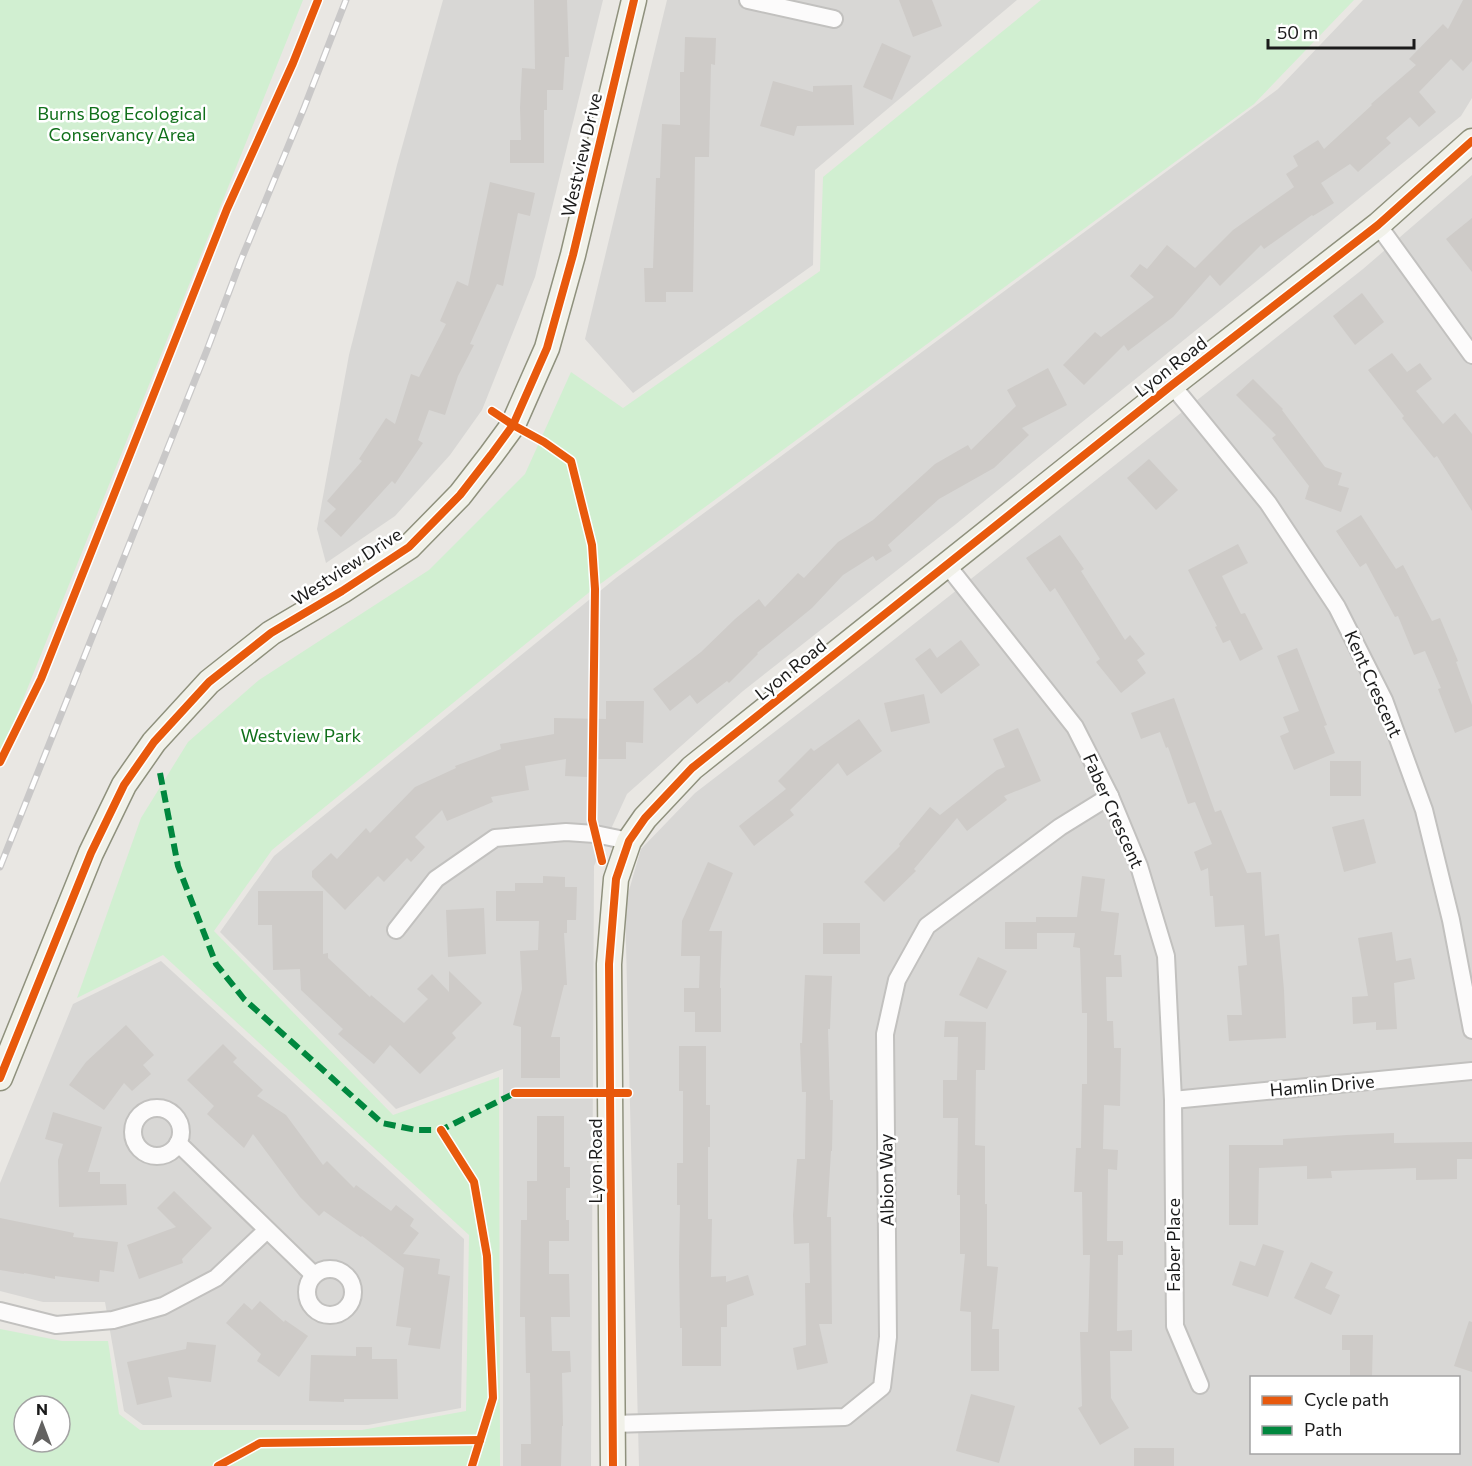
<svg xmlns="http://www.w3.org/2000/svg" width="1472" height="1466" font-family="Commissioner,sans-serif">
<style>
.residential{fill:#d8d7d5;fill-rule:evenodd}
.park{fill:#d1efd1;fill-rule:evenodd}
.building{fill:#cecbc8}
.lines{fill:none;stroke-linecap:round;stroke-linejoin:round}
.street-casing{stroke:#c2c1bf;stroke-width:20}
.secondary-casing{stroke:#8f917d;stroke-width:27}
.street{stroke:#fcfbfb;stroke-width:16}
.secondary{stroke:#f1f1e9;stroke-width:24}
.rail-casing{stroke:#c9c8c8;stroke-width:7}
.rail{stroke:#fff;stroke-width:4.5;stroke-dasharray:14;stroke-linecap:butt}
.quiet{stroke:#00873e;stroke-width:6;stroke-dasharray:12 6;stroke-linecap:butt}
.cycleway-casing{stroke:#fff;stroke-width:11}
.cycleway{stroke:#e8590c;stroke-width:8}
.labels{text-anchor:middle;stroke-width:5;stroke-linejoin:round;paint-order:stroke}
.park-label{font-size:18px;fill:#11701b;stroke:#fff}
.street-label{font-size:18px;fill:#1b1b1b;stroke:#fff}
</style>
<rect width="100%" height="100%" fill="#e9e7e3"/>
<g class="residential">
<path d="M 443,0 L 603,0 L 535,277 L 482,410 L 450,455 L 395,516 L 326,563 L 317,529 L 349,355 L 397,165 Z"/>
<path d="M 667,0 L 1017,0 L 815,170 L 813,265 L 633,393 L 585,339 Z"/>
<path d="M 1363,0 L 1472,0 L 1472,98 L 1461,116 L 956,524 L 743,691 L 627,794 L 594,866 L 591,1466 L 503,1466 L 503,1069 L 396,1109 L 220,932 L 274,856 L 616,578 L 1278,89 Z"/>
<path d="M 1472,175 L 1472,1466 L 639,1466 L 625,904 L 641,849 L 695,793 L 867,661 L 1363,269 ZM 1252,1378 L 1458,1378 L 1458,1452 L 1252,1452 Z"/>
<path d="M 161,961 L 464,1239 L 461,1408 L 368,1425 L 143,1425 L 124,1411 L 105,1302 L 43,1302 L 0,1291 L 0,1183 L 73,1004 Z"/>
</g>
<g class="park">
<path d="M 0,0 L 303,0 L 0,757 Z"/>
<path d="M 1041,0 L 1354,0 L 1254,104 L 592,590 L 272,850 L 214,931 L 393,1115 L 499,1077 L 500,1466 L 0,1466 L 0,1329 L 62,1341 L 108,1341 L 119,1414 L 140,1430 L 362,1430 L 466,1411 L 469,1235 L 163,955 L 77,998 L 141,818 L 188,742 L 259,680 L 429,570 L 525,474 L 571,372 L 623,408 L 820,271 L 823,177 ZM 24,1406 L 60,1406 L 60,1442 L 24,1442 Z"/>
</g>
<g class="building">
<path d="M 534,0 L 567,0 L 569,57 L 565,57 L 563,90 L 547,90 L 547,110 L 544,110 L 544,163 L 510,163 L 510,140 L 521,140 L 520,108 L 522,68 L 535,69 Z"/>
<path d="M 899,0 L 932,0 L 942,26 L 913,37 Z"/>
<path d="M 1463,0 L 1472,0 L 1472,61 L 1463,71 L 1451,59 L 1419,92 L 1436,112 L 1419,127 L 1410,117 L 1386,138 L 1391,143 L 1358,172 L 1350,164 L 1321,183 L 1334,203 L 1313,216 L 1312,215 L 1264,249 L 1261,245 L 1220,286 L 1210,275 L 1173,317 L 1128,351 L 1124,345 L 1084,385 L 1063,365 L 1095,332 L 1101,337 L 1154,297 L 1130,276 L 1140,264 L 1147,269 L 1167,245 L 1195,268 L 1233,230 L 1294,187 L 1286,174 L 1298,166 L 1293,156 L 1318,140 L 1324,149 L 1372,105 L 1371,104 L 1416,65 L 1409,59 L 1443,24 L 1448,29 Z"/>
<path d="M 685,37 L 716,38 L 715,65 L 711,64 L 709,157 L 695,157 L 693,292 L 666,292 L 666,302 L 645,302 L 644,268 L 653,268 L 656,178 L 660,178 L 662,124 L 680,125 L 680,72 L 684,72 Z"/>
<path d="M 882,43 L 911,56 L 892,100 L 863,87 Z"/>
<path d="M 773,81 L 813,92 L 813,86 L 852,85 L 854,125 L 797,126 L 794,136 L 760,126 Z"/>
<path d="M 490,182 L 535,193 L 530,216 L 518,213 L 503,286 L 497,284 L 470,344 L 474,345 L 458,376 L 445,415 L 429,410 L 418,440 L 423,443 L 395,484 L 392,481 L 341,537 L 324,521 L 336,509 L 327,501 L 362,461 L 359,459 L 386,418 L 395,424 L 411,374 L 419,377 L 446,324 L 440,321 L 457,281 L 468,286 Z"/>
<path d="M 1472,218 L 1472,272 L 1446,239 Z"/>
<path d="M 1362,293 L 1384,322 L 1355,345 L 1333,316 Z"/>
<path d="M 1392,353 L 1407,372 L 1420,363 L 1432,379 L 1416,391 L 1443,424 L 1455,413 L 1472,434 L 1472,511 L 1437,456 L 1434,458 L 1402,418 L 1404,416 L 1368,370 Z"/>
<path d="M 1048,368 L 1067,405 L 1022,428 L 1029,435 L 994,468 L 939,499 L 888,545 L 892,551 L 876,561 L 873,556 L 843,575 L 812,608 L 757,653 L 758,654 L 729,683 L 727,681 L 697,704 L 690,695 L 670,711 L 653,689 L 701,652 L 735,619 L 759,599 L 765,607 L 798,573 L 804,578 L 838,542 L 873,520 L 935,464 L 968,445 L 971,450 L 1016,406 L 1007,390 Z"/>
<path d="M 1253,379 L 1283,409 L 1282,410 L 1325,467 L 1342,473 L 1338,485 L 1349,488 L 1341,512 L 1305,499 L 1309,486 L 1272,438 L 1276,435 L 1236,395 Z"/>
<path d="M 1149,459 L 1178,490 L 1156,510 L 1127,478 Z"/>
<path d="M 1361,515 L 1396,569 L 1403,565 L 1432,621 L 1440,618 L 1458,661 L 1456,662 L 1472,705 L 1472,726 L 1455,733 L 1438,689 L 1441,688 L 1425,651 L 1414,655 L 1398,616 L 1395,617 L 1366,563 L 1360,567 L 1336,531 Z"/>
<path d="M 1060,535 L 1084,569 L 1081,571 L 1125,640 L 1130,635 L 1145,654 L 1137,660 L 1146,673 L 1121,693 L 1096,662 L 1100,659 L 1055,588 L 1050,592 L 1026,558 Z"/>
<path d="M 1238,544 L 1248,563 L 1222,576 L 1241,614 L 1245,613 L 1263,649 L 1240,661 L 1230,640 L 1223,643 L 1215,627 L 1217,626 L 1188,570 Z"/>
<path d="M 961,640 L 980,665 L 941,694 L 915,659 L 930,648 L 937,658 Z"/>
<path d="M 1297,648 L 1327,725 L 1324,726 L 1335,753 L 1294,770 L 1280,736 L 1289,732 L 1283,717 L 1299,711 L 1277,656 Z"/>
<path d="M 924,694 L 930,723 L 891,732 L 884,703 Z"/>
<path d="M 1174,698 L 1215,812 L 1221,810 L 1247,873 L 1261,872 L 1265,936 L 1279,934 L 1284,990 L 1286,1038 L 1229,1041 L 1227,1015 L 1242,1015 L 1238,966 L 1247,965 L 1244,925 L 1215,927 L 1213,896 L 1210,896 L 1208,868 L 1201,871 L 1194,852 L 1212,844 L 1195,802 L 1188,804 L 1168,747 L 1166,748 L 1160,732 L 1141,739 L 1131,713 Z"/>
<path d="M 606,701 L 644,701 L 643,743 L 626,742 L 626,759 L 588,759 L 588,777 L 565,776 L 566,759 L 525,766 L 529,790 L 491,797 L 493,802 L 447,821 L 442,810 L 415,837 L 425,847 L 411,862 L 407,858 L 384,882 L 378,876 L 345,910 L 312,877 L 312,871 L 331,853 L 337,859 L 366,828 L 370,833 L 415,787 L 456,768 L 455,766 L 501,749 L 500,744 L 554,734 L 554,718 L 606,719 Z"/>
<path d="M 859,719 L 882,751 L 847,776 L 838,763 L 790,810 L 794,815 L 754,846 L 739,826 L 786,789 L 778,781 L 811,748 L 814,751 Z"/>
<path d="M 1018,728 L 1041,781 L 1004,796 L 1007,800 L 967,831 L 957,818 L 914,869 L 916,871 L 884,902 L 864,882 L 900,846 L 899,844 L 930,807 L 940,815 L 997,770 L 1005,767 L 993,739 Z"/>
<rect x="1330" y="761" width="31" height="35"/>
<path d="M 1364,819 L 1376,863 L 1344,872 L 1332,827 Z"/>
<path d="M 708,862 L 733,873 L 709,931 L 722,931 L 720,988 L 721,988 L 721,1032 L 695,1032 L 695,1012 L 684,1012 L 684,988 L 699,988 L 700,956 L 681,956 L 682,921 Z"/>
<path d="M 543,876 L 565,877 L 565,887 L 577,887 L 576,920 L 567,920 L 567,933 L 564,933 L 567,985 L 564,985 L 551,1037 L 560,1037 L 560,1078 L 521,1078 L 521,1027 L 513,1025 L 522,989 L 520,951 L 538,950 L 539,921 L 496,921 L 496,891 L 515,891 L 515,883 L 543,883 Z"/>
<path d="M 1082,876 L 1105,879 L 1101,911 L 1119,913 L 1114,955 L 1121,955 L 1122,977 L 1106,977 L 1107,1021 L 1113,1021 L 1114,1048 L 1121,1048 L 1120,1106 L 1104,1105 L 1103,1149 L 1118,1150 L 1117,1170 L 1108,1169 L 1107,1241 L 1123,1241 L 1123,1255 L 1118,1255 L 1117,1331 L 1132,1330 L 1132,1351 L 1110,1351 L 1111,1398 L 1129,1428 L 1100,1445 L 1078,1408 L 1082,1406 L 1080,1332 L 1088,1332 L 1090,1255 L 1083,1255 L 1082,1192 L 1074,1192 L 1076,1148 L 1081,1148 L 1082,1084 L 1087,1084 L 1087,1013 L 1082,1013 L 1080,948 L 1073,947 L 1075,933 L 1037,933 L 1037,949 L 1005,949 L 1005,922 L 1036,922 L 1036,917 L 1077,917 Z"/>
<path d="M 258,891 L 323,891 L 323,954 L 328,953 L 328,958 L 370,997 L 371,995 L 404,1023 L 428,999 L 417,989 L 432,974 L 449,992 L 449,971 L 482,1003 L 452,1033 L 456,1038 L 420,1074 L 390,1045 L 374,1064 L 338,1034 L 343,1029 L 301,990 L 300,969 L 273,970 L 272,925 L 258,925 Z"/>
<path d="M 484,908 L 486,954 L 448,957 L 446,910 Z"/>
<rect x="823" y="923" width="37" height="31"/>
<path d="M 1392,932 L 1396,961 L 1411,958 L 1415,979 L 1394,983 L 1397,1029 L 1376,1030 L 1376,1022 L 1353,1024 L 1352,997 L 1368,996 L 1358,938 Z"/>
<path d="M 978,957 L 1007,971 L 987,1009 L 959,995 Z"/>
<path d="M 805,975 L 832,976 L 830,1029 L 828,1029 L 830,1100 L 833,1100 L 832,1151 L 831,1151 L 827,1217 L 831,1217 L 832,1324 L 819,1324 L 828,1363 L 797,1370 L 793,1348 L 806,1345 L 805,1283 L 810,1283 L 809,1243 L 794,1244 L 793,1215 L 797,1159 L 805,1159 L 806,1092 L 802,1092 L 800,1043 L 802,1043 Z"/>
<path d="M 945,1021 L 986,1022 L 985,1070 L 976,1070 L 975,1145 L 985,1146 L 985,1204 L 987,1204 L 987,1266 L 998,1267 L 992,1329 L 999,1329 L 999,1371 L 971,1371 L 971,1312 L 960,1311 L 965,1254 L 960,1254 L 960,1195 L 957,1195 L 958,1118 L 943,1118 L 943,1080 L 957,1080 L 958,1037 L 944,1037 Z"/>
<path d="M 126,1025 L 154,1055 L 143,1065 L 151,1074 L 132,1091 L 124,1083 L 104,1110 L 69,1085 L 86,1062 Z"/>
<path d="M 223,1044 L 237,1058 L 233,1062 L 263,1090 L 257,1096 L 286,1115 L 323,1165 L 327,1161 L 354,1188 L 356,1185 L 391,1211 L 396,1205 L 414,1219 L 410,1226 L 419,1233 L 403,1254 L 440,1259 L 438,1274 L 450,1276 L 440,1349 L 408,1345 L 411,1328 L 396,1326 L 404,1268 L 362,1236 L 361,1237 L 324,1211 L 319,1216 L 300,1197 L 253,1134 L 244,1148 L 207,1114 L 214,1106 L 187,1080 Z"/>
<path d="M 679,1046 L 706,1046 L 706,1105 L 710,1105 L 710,1147 L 708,1147 L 708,1219 L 712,1219 L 711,1277 L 726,1276 L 726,1282 L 748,1275 L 754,1295 L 727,1305 L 727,1327 L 721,1327 L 721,1366 L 682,1366 L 682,1328 L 680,1328 L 679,1261 L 680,1205 L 677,1205 L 677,1163 L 683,1163 L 683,1091 L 679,1091 Z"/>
<path d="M 53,1112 L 102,1127 L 88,1172 L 100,1172 L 100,1184 L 126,1184 L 127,1205 L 59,1207 L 58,1160 L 63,1144 L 45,1139 Z"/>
<path d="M 537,1116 L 564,1116 L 564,1167 L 570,1167 L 570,1188 L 566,1188 L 566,1220 L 569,1220 L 569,1241 L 549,1241 L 549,1274 L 569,1274 L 570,1317 L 551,1317 L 552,1351 L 570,1351 L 571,1372 L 562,1373 L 563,1426 L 562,1426 L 561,1466 L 521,1466 L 521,1444 L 531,1444 L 530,1373 L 526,1373 L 525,1317 L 520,1317 L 521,1220 L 527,1220 L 527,1181 L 537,1181 Z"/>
<path d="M 1394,1133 L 1394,1143 L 1472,1142 L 1472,1159 L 1457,1159 L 1457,1179 L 1416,1180 L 1416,1168 L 1331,1171 L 1332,1178 L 1307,1179 L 1307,1166 L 1259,1168 L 1258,1225 L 1229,1225 L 1229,1145 L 1283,1145 L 1283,1139 L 1347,1135 Z"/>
<path d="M 174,1191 L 212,1228 L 182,1259 L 183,1263 L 139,1279 L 127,1245 L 176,1227 L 157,1208 Z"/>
<path d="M 0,1218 L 74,1233 L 73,1237 L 118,1242 L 114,1272 L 100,1270 L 99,1282 L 55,1276 L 55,1279 L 24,1273 L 24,1274 L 0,1270 Z"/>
<path d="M 1263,1244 L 1284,1251 L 1268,1297 L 1232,1285 L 1240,1261 L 1255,1266 Z"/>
<path d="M 1311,1262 L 1333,1272 L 1325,1288 L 1340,1295 L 1331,1315 L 1294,1298 Z"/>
<path d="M 260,1301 L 284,1322 L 285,1320 L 308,1336 L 279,1377 L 257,1361 L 261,1354 L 226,1323 L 244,1303 L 252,1310 Z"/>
<path d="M 1469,1321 L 1472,1322 L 1472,1372 L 1454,1366 Z"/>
<path d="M 1342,1335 L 1373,1335 L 1372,1377 L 1350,1377 L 1350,1350 L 1342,1350 Z"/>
<path d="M 187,1342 L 216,1345 L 211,1382 L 168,1377 L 172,1397 L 137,1405 L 127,1362 L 186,1349 Z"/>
<path d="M 356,1347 L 372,1347 L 372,1359 L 397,1359 L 398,1399 L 344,1399 L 344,1402 L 309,1401 L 311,1355 L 356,1356 Z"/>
<path d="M 971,1394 L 1015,1406 L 999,1463 L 956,1451 Z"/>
<rect x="1134" y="1448" width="40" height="18"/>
</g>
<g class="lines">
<g class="street-casing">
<g id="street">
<path d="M 748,0 L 834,19"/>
<path d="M 1378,225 L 1472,355"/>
<path d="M 1172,385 L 1268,503 L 1337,607 L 1384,700 L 1424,810 L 1451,920 L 1472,1030"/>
<path d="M 947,565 L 1075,727 L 1110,796 L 1139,866 L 1166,956 L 1173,1100 L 1175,1326 L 1200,1385"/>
<path d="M 396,930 L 436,879 L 495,838 L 566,832 L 595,834 L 629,841"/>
<path d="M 1173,1100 L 1472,1071"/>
<circle cx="157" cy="1132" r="24"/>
<path d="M 178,1143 L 314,1275"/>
<circle cx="330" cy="1292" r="23"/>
<path d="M 0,1311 L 56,1325 L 113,1320 L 163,1306 L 216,1278 L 267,1230"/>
<path d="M 613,1424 L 845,1417 L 882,1387 L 888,1337 L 885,1034 L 897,980 L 927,926 L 1060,827 L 1110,796"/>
</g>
</g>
<g class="secondary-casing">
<g id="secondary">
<path d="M 0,1078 L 91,853 L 124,785 L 154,742 L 209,682 L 271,633 L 342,591 L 409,547 L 460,495 L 491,455 L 513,425 L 547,348 L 573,255 L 634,0"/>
<path d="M 613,1466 L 609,964 L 616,879 L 629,841 L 645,818 L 692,768 L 1172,385 L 1378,225 L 1472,141"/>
</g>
</g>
<use href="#street" class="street"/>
<use href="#secondary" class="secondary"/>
<g class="rail-casing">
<path id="rail" d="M 0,867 L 207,350 L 241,260 L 304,108 L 346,0"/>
</g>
<use href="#rail" class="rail"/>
<path class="quiet" d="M 160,773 L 178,866 L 216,964 L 244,999 L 382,1123 L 416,1130 L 441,1130 L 515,1093"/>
<g class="cycleway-casing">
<g id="cycleway">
<path d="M 492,411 L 513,425 L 544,442 L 571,461 L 592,545 L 595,589 L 592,820 L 602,861"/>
<path d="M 0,762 L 41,679 L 227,209 L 293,63 L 318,0"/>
<path d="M 0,1078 L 91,853 L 124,785 L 154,742 L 209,682 L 271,633 L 342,591 L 409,547 L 460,495 L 491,455 L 513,425 L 547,348 L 573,255 L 634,0"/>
<path d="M 515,1093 L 628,1093"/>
<path d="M 441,1130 L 474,1182 L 487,1256 L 493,1398 L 472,1466"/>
<path d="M 218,1466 L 260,1443 L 480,1440"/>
<path d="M 613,1466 L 609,964 L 616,879 L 629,841 L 645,818 L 692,768 L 1172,385 L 1378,225 L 1472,141"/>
</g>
</g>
<use href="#cycleway" class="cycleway"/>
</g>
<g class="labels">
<g class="park-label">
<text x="122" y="120">Burns Bog Ecological<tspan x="122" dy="21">Conservancy Area</tspan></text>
<text x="301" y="742">Westview Park</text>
</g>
<g class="street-label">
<text transform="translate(582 155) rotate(-77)" y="6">Westview Drive</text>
<text transform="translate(1171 367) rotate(-38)" y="6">Lyon Road</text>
<text transform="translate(347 567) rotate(-33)" y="6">Westview Drive</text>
<text transform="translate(791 670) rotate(-39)" y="6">Lyon Road</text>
<text transform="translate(1373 684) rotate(66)" y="6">Kent Crescent</text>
<text transform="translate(1113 811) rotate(66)" y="6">Faber Crescent</text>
<text transform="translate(1322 1086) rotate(-5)" y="6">Hamlin Drive</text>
<text transform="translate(596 1161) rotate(-90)" y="6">Lyon Road</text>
<text transform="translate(887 1180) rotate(-91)" y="6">Albion Way</text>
<text transform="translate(1174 1245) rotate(-90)" y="6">Faber Place</text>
</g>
</g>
<rect x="1250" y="1376" width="210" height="78" fill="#ffffff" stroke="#a4a4a4" stroke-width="1.5"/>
<rect x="1262" y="1396" width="30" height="9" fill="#e8590c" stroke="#a4a4a4" stroke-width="1.5"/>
<text x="1304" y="1406" font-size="18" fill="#1b1b1b">Cycle path</text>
<rect x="1262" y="1426" width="30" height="9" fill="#00873e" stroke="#a4a4a4" stroke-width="1.5"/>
<text x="1304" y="1436" font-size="18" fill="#1b1b1b">Path</text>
<g transform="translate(42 1424)"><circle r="28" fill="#ffffff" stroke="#a4a4a4" stroke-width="1.5"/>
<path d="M0-4.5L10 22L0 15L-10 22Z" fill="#636261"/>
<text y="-9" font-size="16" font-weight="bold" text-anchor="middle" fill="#1b1b1b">N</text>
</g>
<path d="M1268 39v9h146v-9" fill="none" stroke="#1b1b1b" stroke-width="3"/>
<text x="1277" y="39" font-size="18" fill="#1b1b1b" stroke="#ffffff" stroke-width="4.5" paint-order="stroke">50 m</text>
</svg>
